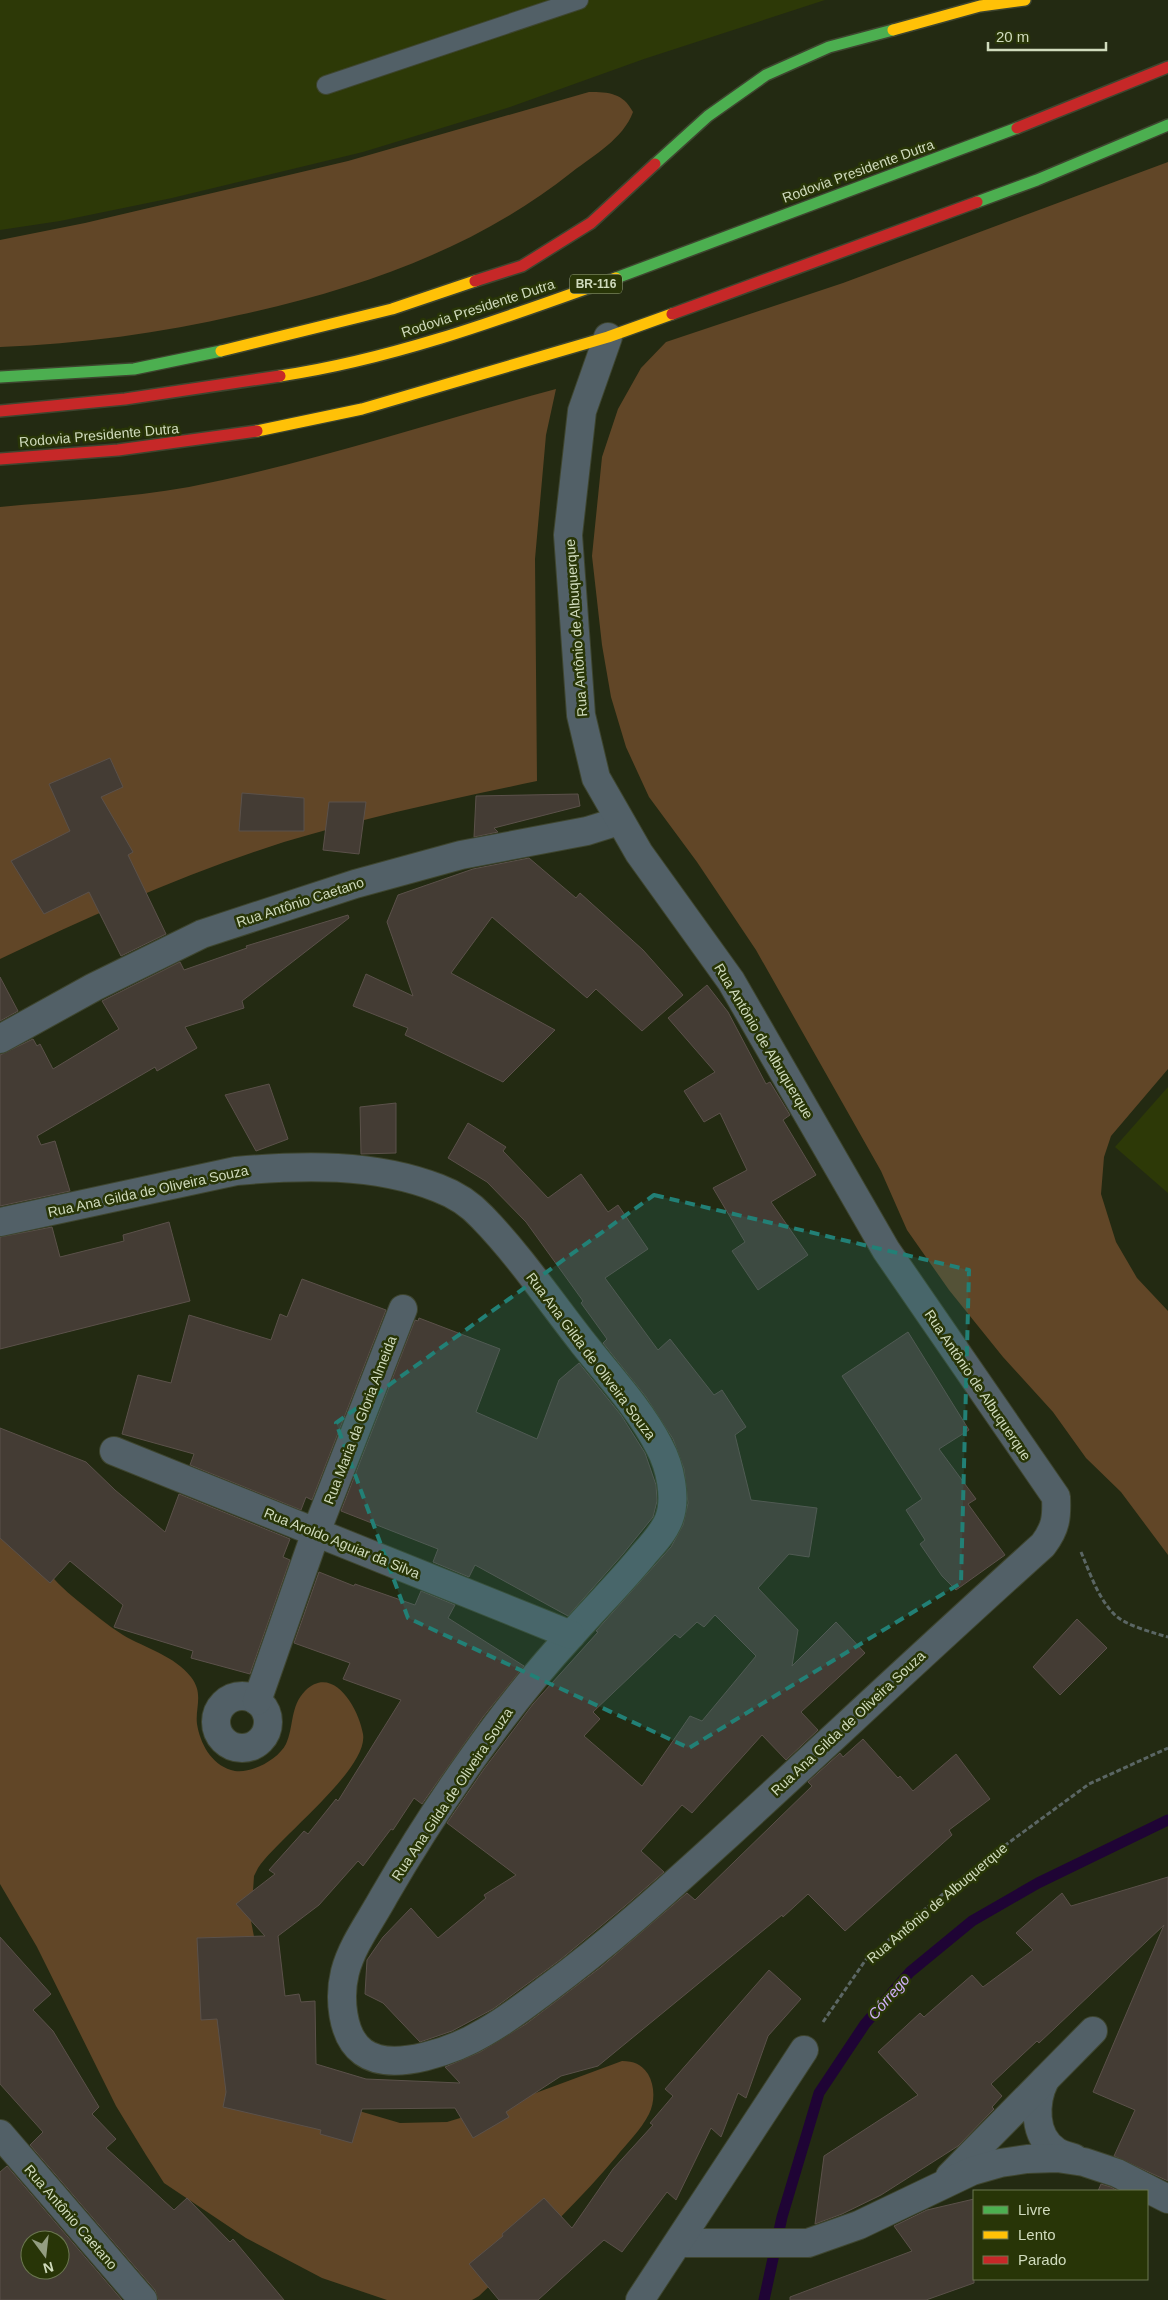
<svg xmlns="http://www.w3.org/2000/svg" width="1168" height="2300" font-family="Arial,sans-serif">
<style>
.built{fill:#2d3907}
.green{fill:#614627}
.lines{fill:none;stroke-linecap:round;stroke-linejoin:round}
.stream{stroke:#1f0435;stroke-width:11}
.building{fill:#443c34;stroke:#5b514a;fill-rule:evenodd}
.lane-casing{stroke:#3e452f;stroke-width:20}
.street-casing{stroke:#3e452f;stroke-width:30}
.fast-casing{stroke:#3e452f;stroke-width:14}
.slow-casing{stroke:#3e452f;stroke-width:14}
.jam-casing{stroke:#3e452f;stroke-width:14}
.path{stroke:#5b6664;stroke-width:3;stroke-dasharray:5 2.5;stroke-linecap:butt}
.lane{stroke:#526067;stroke-width:18}
.street{stroke:#526067;stroke-width:28}
.fast{stroke:#4caf50;stroke-width:11}
.slow{stroke:#ffc107;stroke-width:11}
.jam{stroke:#c62828;stroke-width:11}
.marked{fill:#228076;fill-opacity:0.2;stroke:#228076;stroke-width:4;stroke-dasharray:10 6;stroke-linejoin:round}
.labels{text-anchor:middle;stroke-width:5;stroke-linejoin:round;paint-order:stroke}
.shield{fill:#283507;stroke:#9ea986;stroke-width:1}
.shield-label{font-size:12px;font-weight:bold;fill:#d0dbbd}
.street-label{font-size:14px;fill:#d0dbbd;stroke:#283507}
.water-label{font-size:15px;font-style:italic;fill:#d1b2fb;stroke:#283507}
</style>
<rect width="100%" height="100%" fill="#232a12"/>
<g class="built">
<path d="M 0,0 L 825,0 L 644,59 L 507,108 L 363,152 L 172,198 L 60,221 L 0,230 Z"/>
<path d="M 1168,1087 L 1168,1193 L 1115,1147 Z"/>
</g>
<g class="green">
<path d="M 589,92 C 609,92 623,93 633,112 C 623,139 594,155 572,172 C 475,249 359,289 239,315 C 161,333 80,344 0,347 L 0,240 L 85,223 L 348,161 Z"/>
<path d="M 1168,162 L 1168,1069 L 1111,1136 L 1104,1157 L 1101,1194 L 1116,1242 L 1137,1278 L 1168,1311 L 1168,1555 L 1121,1492 L 1086,1458 L 1053,1412 L 1003,1357 L 949,1290 L 907,1230 L 881,1171 L 756,950 L 697,862 L 649,797 L 626,747 L 611,697 L 602,645 L 592,556 L 602,457 L 618,409 L 641,368 L 666,342 L 843,283 Z"/>
<path d="M 556,389 L 546,435 L 535,559 L 537,781 C 452,799 367,817 284,842 C 187,873 92,915 0,959 L 0,507 C 63,501 127,498 189,487 C 314,462 433,422 556,389 Z"/>
<path d="M 0,1519 C 28,1545 48,1578 78,1601 C 93,1613 107,1625 123,1635 C 145,1648 175,1656 191,1677 C 204,1694 195,1707 197,1724 C 200,1743 211,1764 231,1770 C 248,1776 278,1760 286,1744 C 294,1727 290,1706 305,1691 C 333,1663 359,1709 363,1734 C 369,1769 278,1838 258,1868 L 254,1876 L 251,1921 L 256,1947 L 306,2063 L 349,2108 L 400,2123 L 447,2122 L 506,2104 L 622,2061 C 634,2061 641,2064 648,2074 C 655,2086 655,2102 649,2114 C 641,2130 627,2143 616,2157 C 574,2207 526,2251 479,2296 L 472,2300 L 387,2300 L 322,2278 L 246,2238 L 164,2183 L 146,2155 L 116,2106 L 37,1947 L 0,1884 Z"/>
</g>
<g class="lines">
<path class="stream" d="M 764,2300 L 782,2217 L 819,2093 L 865,2024 L 910,1972 L 972,1921 L 1038,1883 L 1168,1820"/>
</g>
<g class="building">
<path d="M 110,758 L 123,787 L 101,797 L 133,852 L 128,855 L 166,934 L 121,956 L 89,892 L 44,914 L 11,861 L 70,831 L 49,784 Z"/>
<path d="M 242,793 L 304,798 L 304,831 L 239,831 Z"/>
<path d="M 578,794 L 580,806 L 494,828 L 498,832 L 474,837 L 476,796 Z"/>
<path d="M 329,802 L 366,802 L 359,854 L 323,850 Z"/>
<path d="M 529,858 L 576,898 L 580,893 L 643,950 L 683,995 L 642,1031 L 596,989 L 587,998 L 492,917 L 451,973 L 555,1030 L 503,1082 L 405,1035 L 408,1028 L 353,1006 L 366,974 L 413,996 L 387,922 L 398,895 L 473,869 Z"/>
<path d="M 348,915 L 349,918 L 242,1001 L 244,1008 L 185,1027 L 197,1048 L 157,1071 L 155,1067 L 37,1136 L 41,1145 L 55,1141 L 70,1191 L 0,1206 L 0,1055 L 33,1039 L 37,1046 L 40,1044 L 53,1069 L 119,1029 L 102,1001 L 180,962 L 184,970 L 247,948 L 246,946 Z"/>
<path d="M 0,977 L 18,1011 L 0,1021 Z"/>
<path d="M 707,985 L 728,1012 L 766,1084 L 770,1082 L 790,1115 L 783,1120 L 816,1175 L 771,1202 L 808,1255 L 758,1290 L 732,1251 L 745,1242 L 713,1188 L 747,1170 L 720,1113 L 704,1122 L 684,1091 L 715,1072 L 668,1018 Z"/>
<path d="M 269,1084 L 288,1139 L 256,1151 L 225,1095 Z"/>
<path d="M 396,1103 L 396,1153 L 361,1154 L 360,1107 Z"/>
<path d="M 468,1123 L 506,1147 L 503,1151 L 548,1198 L 581,1174 L 608,1212 L 618,1205 L 648,1249 L 605,1278 L 658,1350 L 670,1339 L 714,1395 L 722,1390 L 746,1427 L 735,1435 L 751,1500 L 817,1508 L 809,1557 L 789,1554 L 758,1588 L 798,1630 L 792,1666 L 836,1622 L 865,1653 L 801,1712 L 818,1730 L 786,1760 L 762,1735 L 692,1813 L 682,1805 L 641,1851 L 664,1872 L 625,1906 L 560,1960 L 493,2009 L 452,2031 L 420,2042 L 383,2003 L 365,1994 L 367,1960 L 383,1937 L 411,1908 L 438,1938 L 486,1898 L 484,1895 L 516,1875 L 447,1823 L 484,1769 L 533,1704 L 598,1632 L 596,1631 L 671,1547 L 683,1525 L 688,1503 L 684,1469 L 673,1439 L 646,1397 L 603,1343 L 607,1339 L 581,1303 L 583,1301 L 526,1222 L 487,1182 L 448,1158 ZM 715,1615 L 756,1656 L 702,1721 L 690,1716 L 642,1786 L 584,1736 L 600,1719 L 593,1712 L 675,1634 L 680,1638 L 697,1622 L 704,1627 Z"/>
<path d="M 169,1222 L 190,1301 L 0,1349 L 0,1237 L 52,1227 L 60,1257 L 124,1241 L 123,1235 Z"/>
<path d="M 302,1279 L 386,1310 L 312,1500 L 306,1497 L 301,1510 L 190,1465 L 194,1454 L 122,1434 L 138,1375 L 171,1383 L 189,1315 L 271,1340 L 280,1314 L 287,1317 Z"/>
<path d="M 419,1318 L 500,1349 L 476,1412 L 537,1439 L 559,1380 L 579,1363 L 621,1415 L 645,1453 L 656,1485 L 657,1501 L 653,1517 L 623,1554 L 568,1616 L 475,1565 L 469,1577 L 433,1562 L 438,1549 L 341,1511 L 415,1320 L 418,1321 Z"/>
<path d="M 908,1332 L 969,1430 L 939,1449 L 976,1499 L 968,1504 L 1005,1555 L 956,1590 L 942,1576 L 920,1544 L 925,1540 L 906,1510 L 922,1499 L 842,1376 Z"/>
<path d="M 0,1428 L 86,1462 L 115,1490 L 165,1532 L 179,1494 L 290,1539 L 283,1557 L 290,1560 L 250,1674 L 191,1658 L 193,1651 L 114,1627 L 123,1605 L 70,1561 L 50,1583 L 0,1538 Z"/>
<path d="M 319,1572 L 354,1586 L 355,1584 L 415,1605 L 421,1591 L 455,1605 L 448,1618 L 524,1666 L 483,1717 L 422,1804 L 414,1798 L 393,1830 L 391,1829 L 363,1866 L 358,1861 L 319,1905 L 278,1936 L 285,1996 L 299,1994 L 301,2002 L 315,2001 L 316,2064 L 366,2079 L 460,2083 L 445,2067 L 480,2052 L 526,2024 L 601,1967 L 687,1893 L 695,1900 L 812,1786 L 808,1782 L 840,1753 L 843,1757 L 863,1739 L 898,1778 L 900,1776 L 913,1791 L 956,1754 L 990,1799 L 949,1830 L 952,1835 L 845,1931 L 808,1894 L 783,1917 L 782,1915 L 598,2066 L 561,2076 L 506,2112 L 509,2117 L 473,2138 L 455,2108 L 362,2109 L 352,2143 L 320,2134 L 321,2130 L 223,2107 L 226,2092 L 217,2019 L 201,2020 L 197,1938 L 265,1936 L 236,1904 L 275,1874 L 269,1870 L 304,1831 L 308,1834 L 336,1799 L 338,1801 L 401,1700 L 343,1679 L 350,1663 L 294,1643 Z"/>
<path d="M 1077,1619 L 1107,1648 L 1060,1695 L 1033,1667 Z"/>
<path d="M 1168,1877 L 1168,2181 L 1114,2156 L 1135,2110 L 1093,2092 L 1164,1925 L 1039,2043 L 1037,2041 L 991,2084 L 1002,2096 L 992,2107 L 994,2109 L 958,2146 L 881,2195 L 842,2214 L 815,2224 L 824,2156 L 918,2095 L 878,2052 L 920,2013 L 924,2017 L 972,1975 L 983,1987 L 1033,1950 L 1016,1933 L 1062,1893 L 1071,1906 Z"/>
<path d="M 0,1937 L 51,1994 L 33,2010 L 53,2031 L 99,2107 L 92,2114 L 116,2139 L 106,2148 L 174,2210 L 187,2198 L 230,2242 L 233,2239 L 284,2300 L 158,2300 L 155,2290 L 30,2145 L 43,2132 L 0,2084 Z"/>
<path d="M 769,1970 L 801,1999 L 768,2036 L 746,2098 L 738,2093 L 721,2137 L 711,2128 L 676,2200 L 667,2192 L 622,2252 L 604,2240 L 538,2300 L 499,2300 L 469,2264 L 503,2236 L 502,2234 L 544,2198 L 572,2228 L 613,2169 L 653,2125 L 650,2123 L 673,2096 L 665,2089 Z"/>
<path d="M 7,2166 L 122,2300 L 0,2300 L 0,2172 ZM 30,2240 L 60,2240 L 60,2270 L 30,2270 Z"/>
<path d="M 1101,2184 L 1111,2187 L 1118,2191 L 1098,2191 Z"/>
<path d="M 974,2199 L 974,2283 L 926,2300 L 790,2300 L 790,2297 L 912,2251 L 894,2226 L 927,2210 Z"/>
</g>
<g class="lines">
<g class="lane-casing">
<path id="lane" d="M 326,85 L 579,0"/>
</g>
<g class="street-casing">
<g id="street">
<path d="M 0,1039 L 94,987 L 202,934 L 355,884 L 461,855 L 587,831 L 619,821"/>
<path d="M 0,1222 L 236,1171 C 302,1165 374,1163 438,1188 C 454,1194 470,1204 482,1217 C 519,1255 550,1301 583,1343 C 609,1376 640,1409 659,1446 C 670,1466 677,1498 669,1519 C 664,1532 653,1544 644,1554 C 621,1582 596,1607 572,1634 C 502,1710 436,1806 384,1896 C 371,1920 352,1945 345,1972 C 339,1996 341,2036 363,2052 C 393,2074 457,2049 485,2032 C 507,2020 527,2004 547,1989 C 608,1944 663,1894 719,1843 C 827,1744 934,1643 1043,1545 C 1056,1528 1057,1517 1056,1497 L 886,1250 L 731,981 L 639,853 L 596,778 L 581,715 L 568,535 L 582,411 L 608,337"/>
<path d="M 114,1451 L 571,1635"/>
<circle cx="242" cy="1722" r="26"/>
<path d="M 257,1701 L 316,1532 L 403,1309"/>
<path d="M 1045,2080 C 1034,2102 1033,2136 1056,2151 C 1061,2155 1068,2156 1074,2158"/>
<path d="M 0,2134 L 143,2300"/>
<path d="M 950,2176 L 1093,2031"/>
<path d="M 679,2243 L 808,2243 L 859,2225 L 972,2171 L 1000,2163 L 1027,2159 L 1057,2158 L 1084,2162 L 1117,2173 L 1168,2199"/>
<path d="M 640,2300 L 804,2050"/>
</g>
</g>
<g class="fast-casing">
<g id="fast">
<path d="M 655,164 L 708,116 L 766,75 L 829,47 L 893,30"/>
<path d="M 977,202 L 1037,180 L 1168,125"/>
<path d="M 616,278 L 1017,128"/>
<path d="M 0,377 L 134,369 L 221,351"/>
</g>
</g>
<g class="slow-casing">
<g id="slow">
<path d="M 893,30 L 980,6 L 1025,0"/>
<path d="M 221,351 L 392,309 L 475,281"/>
<path d="M 280,376 C 395,359 507,317 616,278"/>
<path d="M 257,431 L 362,409 L 608,337 L 672,314"/>
</g>
</g>
<g class="jam-casing">
<g id="jam">
<path d="M 1017,128 L 1168,67"/>
<path d="M 475,281 L 522,266 L 591,223 L 655,164"/>
<path d="M 672,314 L 977,202"/>
<path d="M 0,411 L 125,399 L 280,376"/>
<path d="M 0,459 L 118,450 L 257,431"/>
</g>
</g>
<g class="path">
<path d="M 1081,1552 C 1090,1573 1098,1598 1114,1614 C 1124,1625 1154,1633 1168,1637"/>
<path d="M 823,2022 L 867,1958 L 974,1868 L 1089,1784 L 1168,1748"/>
</g>
<use href="#lane" class="lane"/>
<use href="#street" class="street"/>
<use href="#fast" class="fast"/>
<use href="#slow" class="slow"/>
<use href="#jam" class="jam"/>
</g>
<path class="marked" d="M 654,1195 L 969,1270 L 961,1583 L 689,1748 L 408,1618 L 336,1423 Z"/>
<g class="labels">
<rect class="shield" x="570" y="274.5" width="52" height="19" rx="4"/>
<g class="shield-label">
<text x="596" y="288">BR-116</text>
</g>
<g class="street-label">
<text transform="translate(858 171) rotate(-20)" y="5">Rodovia Presidente Dutra</text>
<text transform="translate(478 308) rotate(-18)" y="5">Rodovia Presidente Dutra</text>
<text transform="translate(99 435) rotate(-5)" y="5">Rodovia Presidente Dutra</text>
<text transform="translate(576 628) rotate(-94)" y="5">Rua Antônio de Albuquerque</text>
<text transform="translate(300 902) rotate(-18)" y="5">Rua Antônio Caetano</text>
<text transform="translate(764 1041) rotate(59)" y="5">Rua Antônio de Albuquerque</text>
<text transform="translate(148 1191) rotate(-12)" y="5">Rua Ana Gilda de Oliveira Souza</text>
<text transform="translate(591 1356) rotate(53)" y="5">Rua Ana Gilda de Oliveira Souza</text>
<text transform="translate(978 1385) rotate(56)" y="5">Rua Antônio de Albuquerque</text>
<text transform="translate(360 1420) rotate(-69)" y="5">Rua Maria da Gloria Almeida</text>
<text transform="translate(342 1543) rotate(22)" y="5">Rua Aroldo Aguiar da Silva</text>
<text transform="translate(848 1723) rotate(-43)" y="5">Rua Ana Gilda de Oliveira Souza</text>
<text transform="translate(452 1794) rotate(-56)" y="5">Rua Ana Gilda de Oliveira Souza</text>
<text transform="translate(937 1903) rotate(-40)" y="5">Rua Antônio de Albuquerque</text>
<text transform="translate(71 2217) rotate(49)" y="5">Rua Antônio Caetano</text>
</g>
<g class="water-label">
<text transform="translate(889 1997) rotate(-49)" y="5">Córrego</text>
</g>
</g>
<rect x="973" y="2190" width="175" height="90" fill="#283507" stroke="#6b7750"/>
<rect x="983" y="2206" width="25" height="8" fill="#4caf50" stroke="#6b7750"/>
<text x="1018" y="2215" font-size="15" fill="#d0dbbd">Livre</text>
<rect x="983" y="2231" width="25" height="8" fill="#ffc107" stroke="#6b7750"/>
<text x="1018" y="2240" font-size="15" fill="#d0dbbd">Lento</text>
<rect x="983" y="2256" width="25" height="8" fill="#c62828" stroke="#6b7750"/>
<text x="1018" y="2265" font-size="15" fill="#d0dbbd">Parado</text>
<g transform="translate(45 2255) rotate(165)"><circle r="24" fill="#283507" stroke="#6b7750"/>
<path d="M0-4L9 19L0 12L-9 19Z" fill="#939d81"/>
<text y="-8" font-size="14" font-weight="bold" text-anchor="middle" fill="#d0dbbd">N</text>
</g>
<path d="M988 42v8h118v-8" fill="none" stroke="#d0dbbd" stroke-width="2.5"/>
<text x="996" y="42" font-size="15" fill="#d0dbbd" stroke="#283507" stroke-width="4" paint-order="stroke">20 m</text>
</svg>
